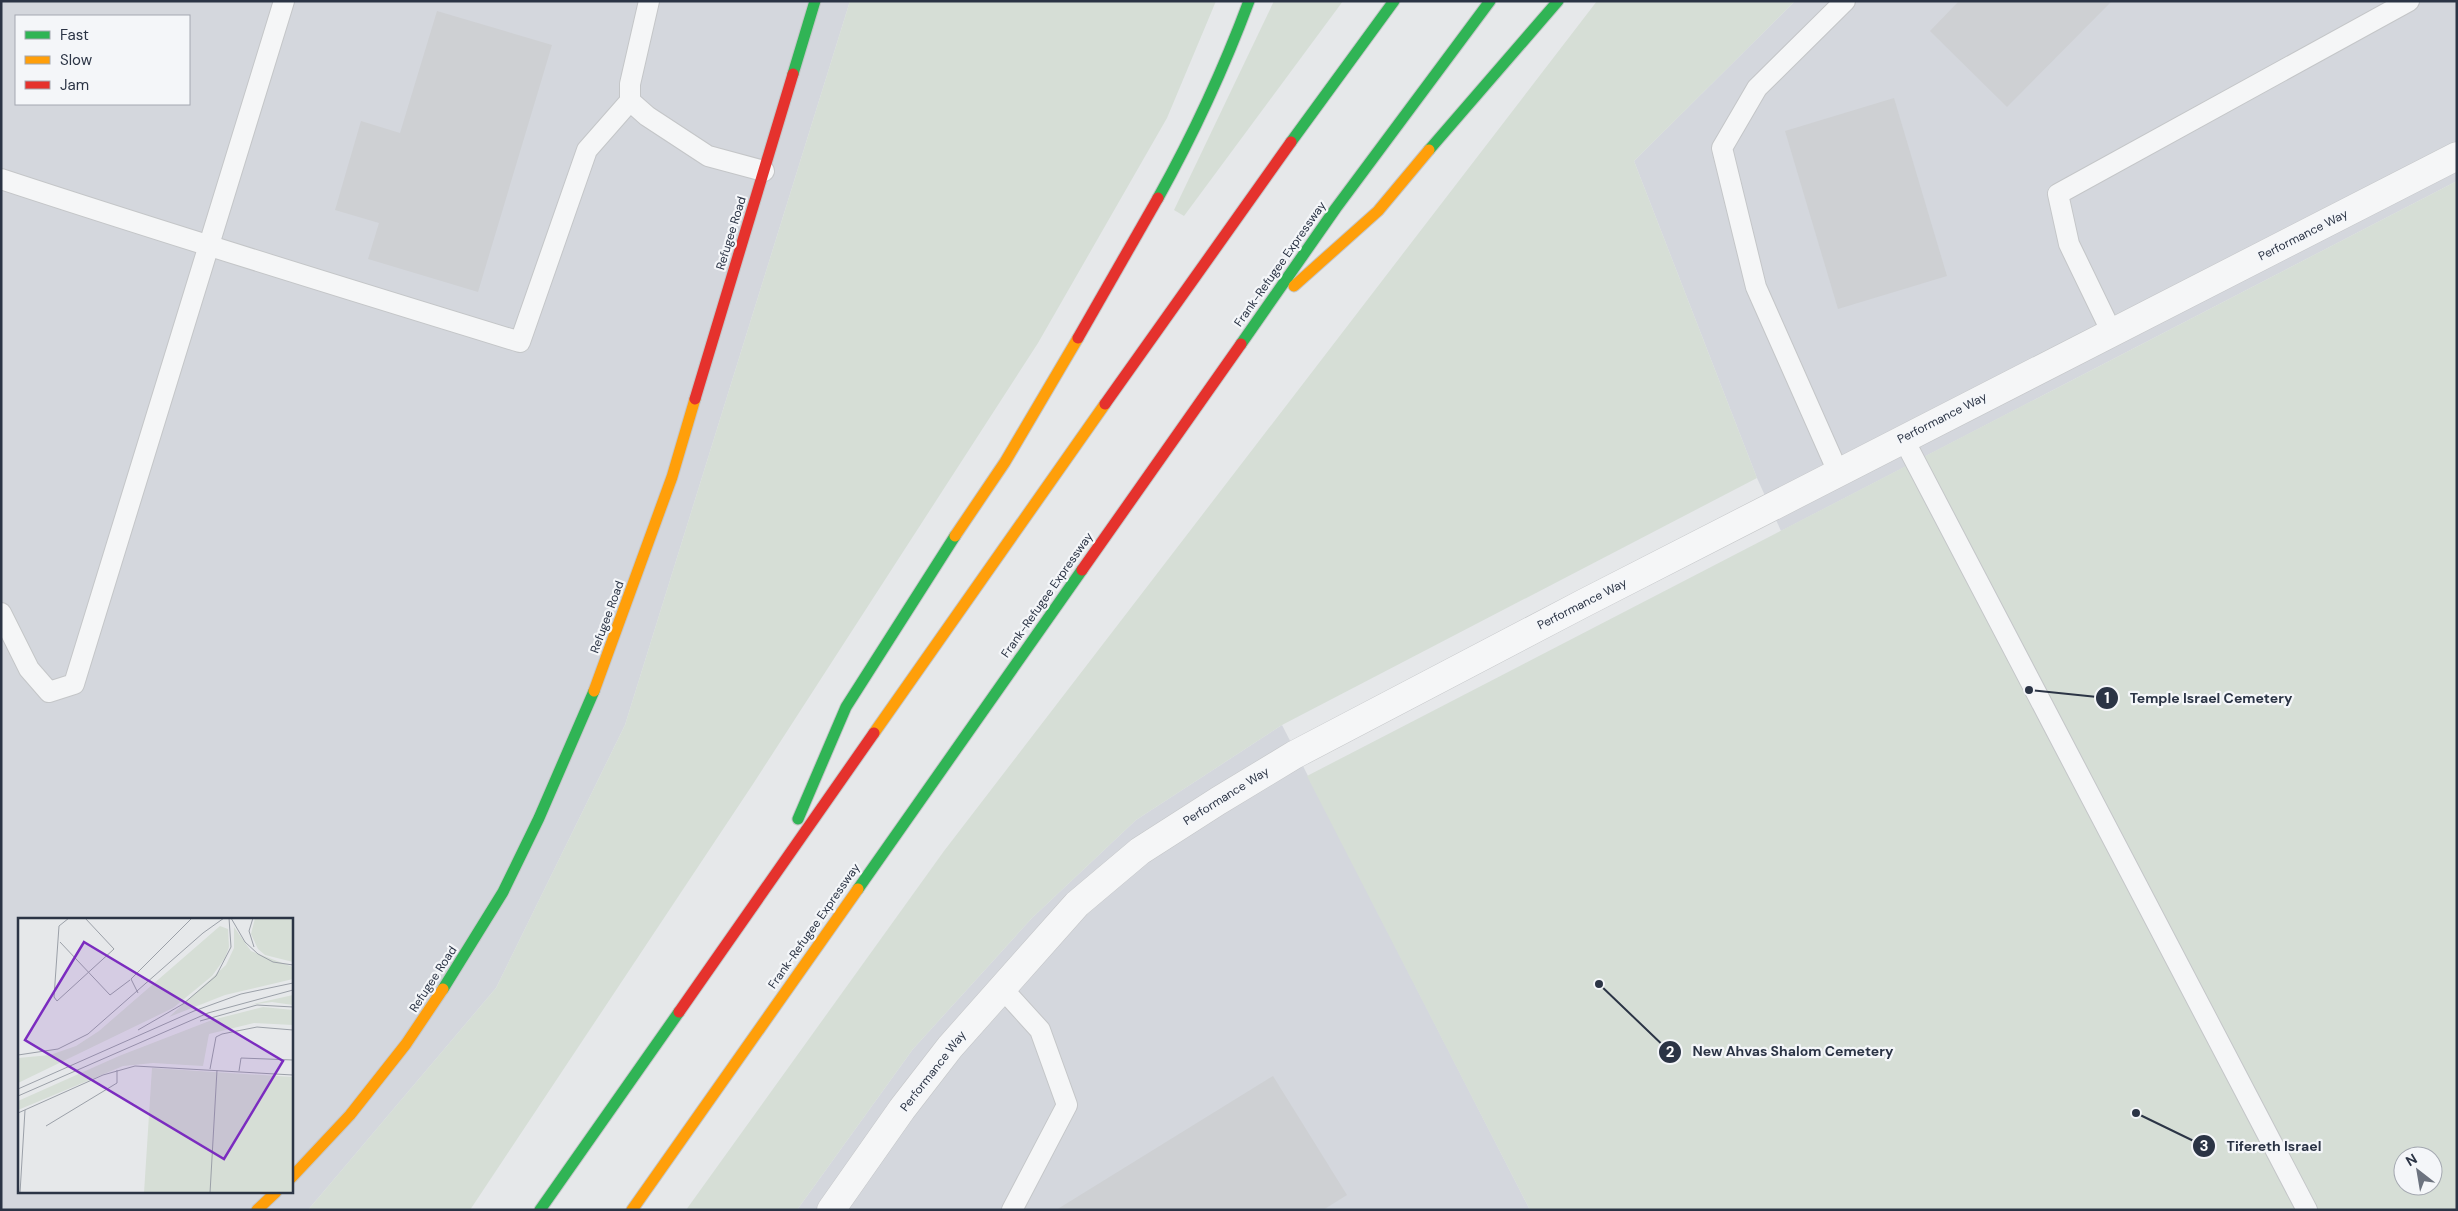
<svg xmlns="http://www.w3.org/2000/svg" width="2458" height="1211" font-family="'DM Sans',sans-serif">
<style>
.built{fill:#d4d7dd;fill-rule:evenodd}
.green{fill:#d6ded6;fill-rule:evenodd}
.building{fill:#ced0d3}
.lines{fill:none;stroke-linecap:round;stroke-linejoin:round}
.lane-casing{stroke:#c4c6c8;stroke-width:22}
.street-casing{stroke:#c4c6c8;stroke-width:29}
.fast-casing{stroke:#c4c6c8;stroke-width:13}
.slow-casing{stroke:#c4c6c8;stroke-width:13}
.jam-casing{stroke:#c4c6c8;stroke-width:13}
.lane{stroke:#f5f6f7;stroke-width:20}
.street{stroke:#f5f6f7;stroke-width:28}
.fast{stroke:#30b455;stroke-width:11}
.slow{stroke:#ff9f0a;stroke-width:11}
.jam{stroke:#e5322d;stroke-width:11}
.labels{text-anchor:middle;stroke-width:4.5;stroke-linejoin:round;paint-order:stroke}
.street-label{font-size:12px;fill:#2b3445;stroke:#f4f6f9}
.inset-road{fill:none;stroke:#9ba0a8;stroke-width:1}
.view{fill:#7b2cbf;fill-opacity:0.15;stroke:#7b2cbf;stroke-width:2.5}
.inset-edge{fill:none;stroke:#2b3445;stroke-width:2.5}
.leader{fill:none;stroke:#2b3445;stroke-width:2}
.callout-dot{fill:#2b3445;stroke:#f4f6f9;stroke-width:2}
.mark-label{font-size:15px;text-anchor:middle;font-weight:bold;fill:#fff}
.callout-label{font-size:14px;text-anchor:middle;font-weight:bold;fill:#2b3445;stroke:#f4f6f9;stroke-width:4.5;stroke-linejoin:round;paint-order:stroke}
</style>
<rect width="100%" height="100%" fill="#e6e8ea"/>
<g class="built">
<path d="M 1,1 L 850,1 L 625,725 L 496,988 L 308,1210 L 1,1210 ZM 16,16 L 189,16 L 189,104 L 16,104 ZM 19,920 L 291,920 L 291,1192 L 19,1192 Z"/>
<path d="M 1795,1 L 2457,1 L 2457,181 L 1781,531 L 1757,478 L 1634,161 Z"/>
<path d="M 1282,725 L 1530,1210 L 797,1210 L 913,1049 L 1032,918 L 1136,820 Z"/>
</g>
<g class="green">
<path d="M 850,1 L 1216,1 L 1167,118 L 1038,343 L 753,784 L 470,1210 L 308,1210 L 496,988 L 625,725 Z"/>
<path d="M 1274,1 L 1343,1 L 1184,216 L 1174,210 Z"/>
<path d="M 1597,1 L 1795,1 L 1634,161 L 1757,478 L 1282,725 L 1136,820 L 1032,918 L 913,1049 L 797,1210 L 686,1210 L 944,851 Z"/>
<path d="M 2457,181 L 2457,1210 L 1530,1210 L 1307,776 ZM 2403,1156 L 2433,1156 L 2433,1186 L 2403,1186 Z"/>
</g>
<g class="building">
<path d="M 1959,1 L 2112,1 L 2007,107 L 1930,31 Z"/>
<path d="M 437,11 L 552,45 L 478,292 L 368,259 L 379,223 L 335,210 L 361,121 L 400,133 Z"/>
<path d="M 1894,98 L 1947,276 L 1838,309 L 1785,131 Z"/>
<path d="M 1273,1076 L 1347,1195 L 1323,1210 L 1056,1210 Z"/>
</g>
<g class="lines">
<g class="lane-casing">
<g id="lane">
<path d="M 649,1 L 630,84 L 630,101 L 647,116 L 708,156 L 764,171"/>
<path d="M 1,179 C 174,236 347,289 520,342 L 587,150 L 630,101"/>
<path d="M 2112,333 L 2069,244 L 2058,194 L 2409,1"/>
<path d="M 1903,438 L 2307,1210"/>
<path d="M 1838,472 L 1756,287 L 1722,148 L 1757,88 L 1845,1"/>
<path d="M 1,613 L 29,669 L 49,692 L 74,684 L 284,1"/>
<path d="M 1001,987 L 1040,1030 L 1067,1105 L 1012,1210"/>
</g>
</g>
<g class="street-casing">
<path id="street" d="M 831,1210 L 902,1109 L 950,1047 L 1077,904 L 1140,851 L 1218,801 L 1294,755 L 1584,603 L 2457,156"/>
</g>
<g class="fast-casing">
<g id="fast">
<path d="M 793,74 L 815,1"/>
<path d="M 1291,142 L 1394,1"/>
<path d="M 1429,150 L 1558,1"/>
<path d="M 1158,198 C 1193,135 1224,68 1249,1"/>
<path d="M 1241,344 L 1336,208 L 1490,1"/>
<path d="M 798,819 L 846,707 L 955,536"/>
<path d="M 858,889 L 1082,570"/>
<path d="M 443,989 L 503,892 L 539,818 L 594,691"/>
<path d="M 540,1210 L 679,1012"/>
</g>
</g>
<g class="slow-casing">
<g id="slow">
<path d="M 1294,286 L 1378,211 L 1429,150"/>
<path d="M 955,536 L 1005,462 L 1078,338"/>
<path d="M 594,691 L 672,477 L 695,399"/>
<path d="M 874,733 L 1105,404"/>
<path d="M 291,1178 L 350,1115 L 406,1044 L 443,989"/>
<path d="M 257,1210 L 276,1192"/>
<path d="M 632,1210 L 858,889"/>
</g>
</g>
<g class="jam-casing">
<g id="jam">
<path d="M 1078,338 L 1158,198"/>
<path d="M 695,399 L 793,74"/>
<path d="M 1105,404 L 1291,142"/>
<path d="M 1082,570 L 1241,344"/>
<path d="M 679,1012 L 874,733"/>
</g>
</g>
<use href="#lane" class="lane"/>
<use href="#street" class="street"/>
<use href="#fast" class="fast"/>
<use href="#slow" class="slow"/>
<use href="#jam" class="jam"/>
</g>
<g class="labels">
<g class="street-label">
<text transform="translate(731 233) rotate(-73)" y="4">Refugee Road</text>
<text transform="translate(2303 235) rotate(-27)" y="4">Performance Way</text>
<text transform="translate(1280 264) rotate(-55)" y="4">Frank-Refugee Expressway</text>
<text transform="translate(1942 418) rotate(-27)" y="4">Performance Way</text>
<text transform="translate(1047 595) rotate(-55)" y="4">Frank-Refugee Expressway</text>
<text transform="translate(1582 604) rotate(-27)" y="4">Performance Way</text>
<text transform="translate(607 617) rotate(-70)" y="4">Refugee Road</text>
<text transform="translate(1226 796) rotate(-32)" y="4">Performance Way</text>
<text transform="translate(814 926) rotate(-55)" y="4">Frank-Refugee Expressway</text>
<text transform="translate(433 979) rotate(-57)" y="4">Refugee Road</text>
<text transform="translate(933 1071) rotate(-52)" y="4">Performance Way</text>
</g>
</g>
<g transform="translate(18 918)">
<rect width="275" height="275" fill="#e6e8ea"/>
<path d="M 237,0 L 275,0 L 275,44 L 247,37 L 240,31 L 233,16 ZM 202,8 L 210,11 L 211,29 L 207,40 L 194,58 L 155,90 L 0,165 L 0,140 L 32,137 L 58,128 L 81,113 ZM 216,9 L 233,33 L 275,49 L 275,61 L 207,77 L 151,99 L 208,47 L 216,30 ZM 275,77 L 275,87 L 254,84 L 231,87 ZM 245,89 L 275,92 L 275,107 L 236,105 L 191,116 L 185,148 L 135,145 L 105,148 L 0,192 L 0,183 L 101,138 L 194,102 ZM 134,150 L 275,159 L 275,275 L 126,275 Z" fill="#d6ded6"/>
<path class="inset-road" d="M 51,0 L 41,8 L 36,79 L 39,83 L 96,31 L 67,0M 213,0 L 227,24 L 240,36 L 255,44 L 275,47M 235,0 L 231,13 L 236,29M 42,24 L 92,77 L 112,62M 120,75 L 113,61 L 174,0M 182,103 L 239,87 L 275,89M 120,112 L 165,86 L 198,58 L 213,29 L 211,0M 0,137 L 40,131 L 70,116 L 185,15 L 206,0M 192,151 L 198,119 L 204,116 L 239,109 L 275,112M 221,153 L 223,140 L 275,142M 0,171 L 176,93 L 223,76 L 275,65M 0,178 L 190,95 L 275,72M 0,195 L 85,157 L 117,148 L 275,157M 28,208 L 99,165 L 99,152M 2,275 L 7,192M 192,275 L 199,152"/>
<path class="view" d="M 66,24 L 265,143 L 206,241 L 7,122 Z"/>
<rect width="275" height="275" class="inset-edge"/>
</g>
<path class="leader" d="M2029 690L2107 698M1599 984L1670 1052M2136 1113L2204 1146"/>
<g class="callout-dot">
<circle cx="2029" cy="690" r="5"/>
<circle cx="1599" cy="984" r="5"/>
<circle cx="2136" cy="1113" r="5"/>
<circle cx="2107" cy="698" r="12"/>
<circle cx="1670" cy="1052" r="12"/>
<circle cx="2204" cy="1146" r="12"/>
</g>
<g class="mark-label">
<text x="2107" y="703">1</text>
<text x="1670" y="1057">2</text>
<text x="2204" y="1151">3</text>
</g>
<g class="callout-label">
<text x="2211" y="703">Temple Israel Cemetery</text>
<text x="1793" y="1056">New Ahvas Shalom Cemetery</text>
<text x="2274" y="1151">Tifereth Israel</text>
</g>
<rect width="2458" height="1211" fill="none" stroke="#2b3445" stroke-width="5"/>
<rect x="15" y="15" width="175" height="90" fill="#f4f6f9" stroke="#a4a8b1"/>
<rect x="25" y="31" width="25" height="8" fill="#30b455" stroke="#a4a8b1"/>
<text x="60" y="40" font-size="15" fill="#2b3445">Fast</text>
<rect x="25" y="56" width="25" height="8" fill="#ff9f0a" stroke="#a4a8b1"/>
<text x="60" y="65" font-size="15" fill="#2b3445">Slow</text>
<rect x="25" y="81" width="25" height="8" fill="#e5322d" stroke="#a4a8b1"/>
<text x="60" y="90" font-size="15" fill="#2b3445">Jam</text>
<g transform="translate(2418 1171) rotate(329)"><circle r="24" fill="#f4f6f9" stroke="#a4a8b1"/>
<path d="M0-4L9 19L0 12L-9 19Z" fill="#6c737f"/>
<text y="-8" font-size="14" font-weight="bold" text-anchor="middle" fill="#2b3445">N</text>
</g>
</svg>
